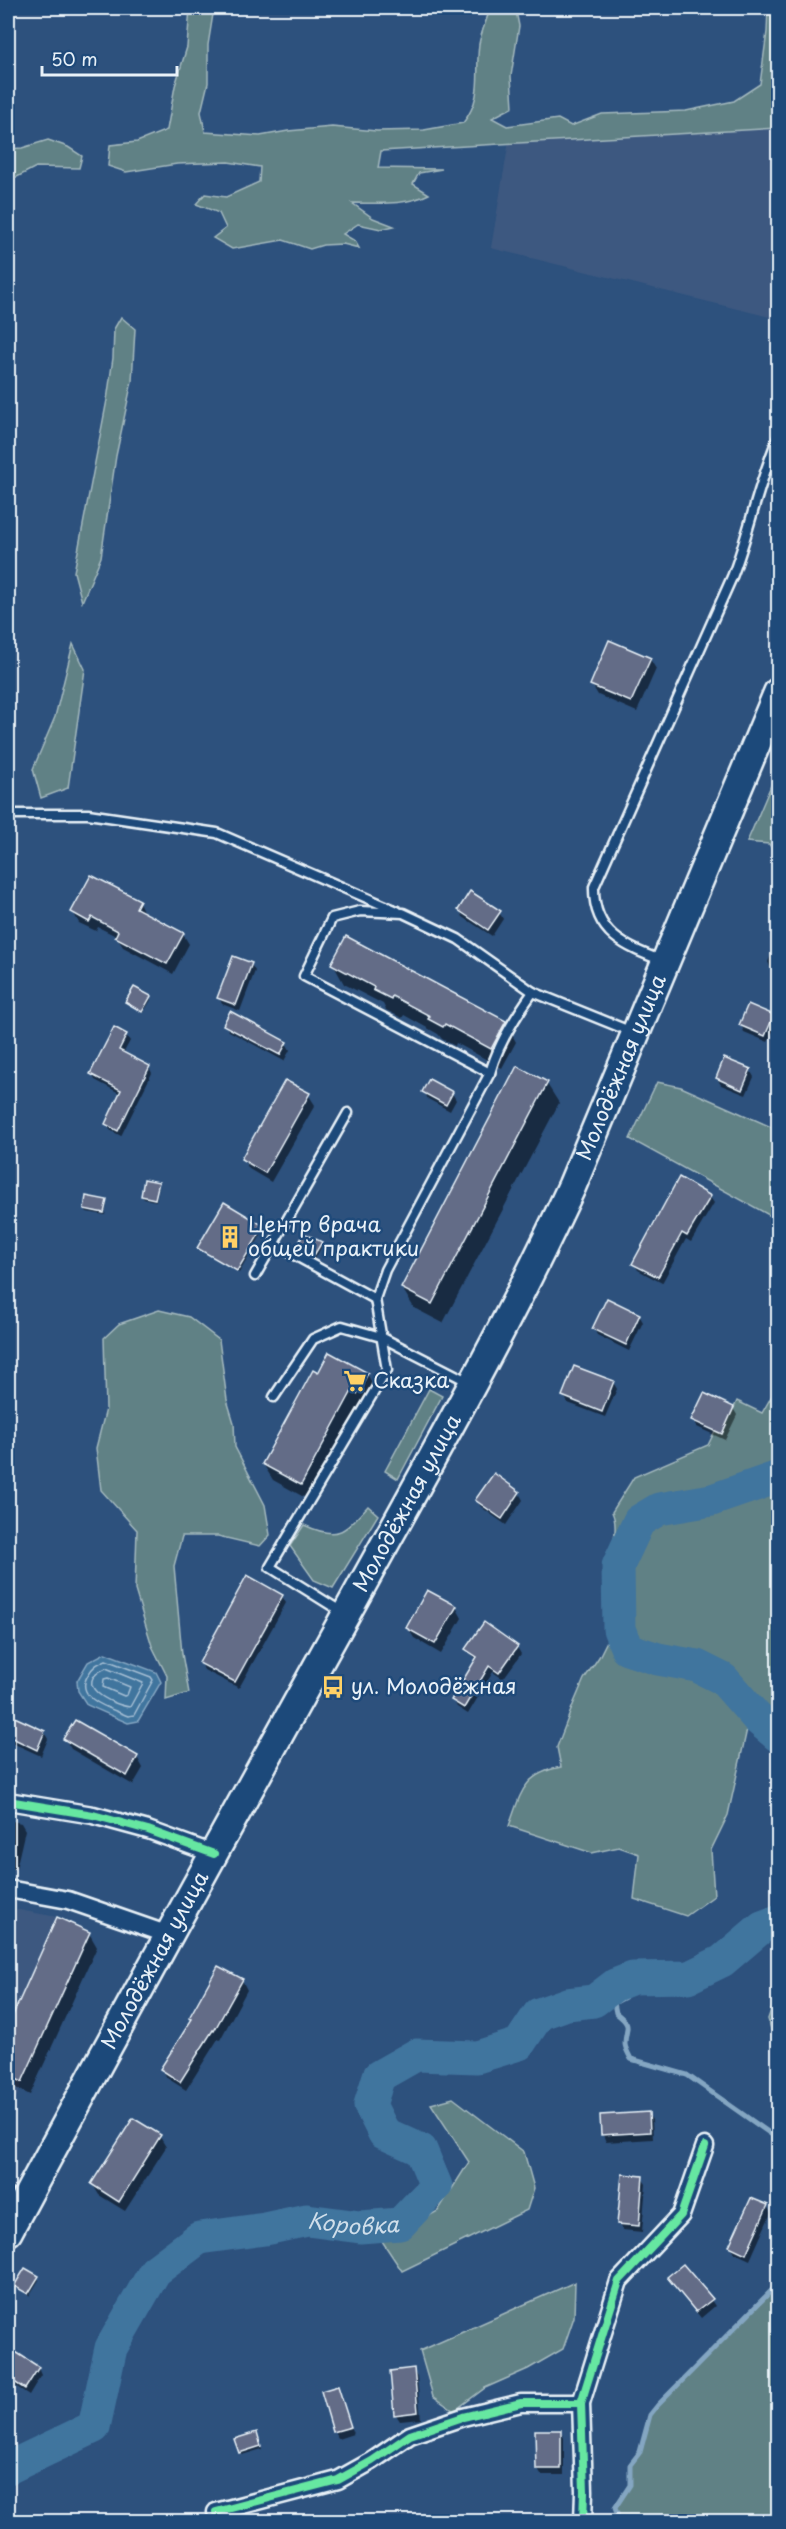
<svg xmlns="http://www.w3.org/2000/svg" width="786" height="2529" font-family="'Playpen Sans',sans-serif">
<style>
.built{fill:#3e5980}
.green{fill:#608185;stroke:#a4b9be;stroke-width:1.5}
.water{fill:#41749e;stroke:#84a6c2;stroke-width:1.5}
.shadow{fill:#0007}
.lines{fill:none;stroke-linecap:round;stroke-linejoin:round}
.shore{stroke:#a5bfd4;stroke-width:1.5}
.stream{stroke:#84a6c2;stroke-width:5}
.river{stroke:#41749e;stroke-width:33}
.building{fill:#646c87;stroke:#e8f1f8;stroke-width:1.5}
.service-casing{stroke:#e8f1f8;stroke-width:13}
.minor-casing{stroke:#e8f1f8;stroke-width:21}
.primary-casing{stroke:#e8f1f8;stroke-width:32}
.service{stroke:#1f4a7a;stroke-width:8}
.minor{stroke:#1f4a7a;stroke-width:16}
.primary{stroke:#1f4a7a;stroke-width:27}
.cycleway-casing{stroke:#1f4a7a;stroke-width:11}
.cycleway{stroke:#66e7a1;stroke-width:8}
.labels{text-anchor:middle;stroke-width:5;stroke-linejoin:round;paint-order:stroke}
.street-label{font-size:21px;fill:#e8f1f8;stroke:#1f4a7a}
.poi-label{font-size:21px;fill:#e8f1f8;stroke:#1f4a7a;text-anchor:start}
.water-label{font-size:22px;font-style:italic;fill:#cfdeea;stroke:#1f4a7a}
</style>
<rect width="100%" height="100%" fill="#2d517d"/>
<filter id="ink" filterUnits="userSpaceOnUse"><feTurbulence type="fractalNoise" baseFrequency=".0167" numOctaves="2"/><feDisplacementMap in="SourceGraphic" scale="12" xChannelSelector="R" yChannelSelector="G"/><feConvolveMatrix kernelMatrix="1 2 1 2 8 2 1 2 1" color-interpolation-filters="sRGB"/></filter>
<g filter="url(#ink)">
<g class="built">
<path d="M 778,127 L 778,319 L 491,248 L 509,141 Z"/>
<path d="M 8,1908 L 57,1917 L 90,1932 L 8,2116 Z"/>
</g>
<g class="green">
<path d="M 190,8 L 214,8 L 208,45 L 208,83 L 201,112 L 205,132 L 260,136 L 288,131 L 332,127 L 377,131 L 424,130 L 463,123 C 484,96 475,75 479,44 C 481,32 487,20 490,8 L 520,8 L 516,11 L 519,26 L 511,76 L 513,107 L 492,118 L 507,126 L 558,119 L 571,126 L 602,114 L 686,111 L 734,101 L 760,84 L 767,32 L 768,8 L 778,8 L 778,128 L 381,151 L 378,168 L 442,169 L 419,173 L 413,184 L 429,194 C 405,206 378,203 352,203 L 373,218 L 394,226 L 381,229 L 358,224 L 343,234 L 355,241 L 359,248 L 343,244 L 323,245 L 310,249 L 283,240 L 232,249 L 213,238 L 226,228 L 219,213 L 196,204 L 205,194 L 226,197 L 259,182 L 260,167 L 228,162 L 177,164 L 126,172 L 108,166 L 110,145 L 137,142 L 167,130 L 175,86 L 187,47 Z"/>
<path d="M 48,140 L 68,147 L 82,156 L 79,168 L 36,167 L 17,177 L 8,177 L 8,149 L 22,148 Z"/>
<path d="M 121,317 L 135,329 L 132,381 L 116,456 L 101,557 L 82,602 L 74,572 L 107,400 L 113,358 L 114,329 Z"/>
<path d="M 73,644 L 85,669 L 68,788 L 41,798 L 33,769 L 55,717 Z"/>
<path d="M 778,769 L 778,857 L 769,844 L 747,842 Z"/>
<path d="M 657,1082 L 681,1087 L 778,1130 L 778,1220 L 630,1139 Z"/>
<path d="M 159,1310 L 189,1317 L 219,1340 L 227,1400 L 234,1423 L 235,1447 L 265,1505 L 270,1535 L 260,1546 L 218,1536 L 182,1536 L 174,1566 L 182,1654 L 189,1693 L 166,1700 L 167,1676 L 152,1646 L 135,1590 L 137,1530 L 101,1490 L 96,1448 L 106,1409 L 104,1338 L 119,1324 Z"/>
<path d="M 778,1385 L 778,1723 L 759,1709 L 747,1729 L 728,1815 L 711,1850 L 714,1896 L 686,1916 L 634,1899 L 639,1854 L 619,1847 L 592,1853 L 509,1826 C 521,1794 522,1774 561,1767 L 557,1747 L 573,1705 L 584,1679 L 599,1657 L 617,1621 C 614,1615 608,1607 606,1600 C 597,1571 624,1538 612,1512 L 634,1477 L 708,1445 L 715,1431 L 722,1434 L 737,1401 L 762,1413 Z"/>
<path d="M 429,1389 L 442,1396 L 398,1479 L 385,1471 Z"/>
<path d="M 368,1506 L 378,1515 L 333,1588 L 314,1580 L 290,1546 L 304,1525 C 339,1541 344,1532 368,1506 Z"/>
<path d="M 778,1989 L 778,2052 L 768,2019 Z"/>
<path d="M 453,2098 L 524,2152 L 534,2188 L 527,2210 L 402,2271 L 382,2241 L 438,2211 L 469,2162 L 431,2104 Z"/>
<path d="M 575,2282 L 574,2317 L 563,2349 L 528,2369 L 485,2388 L 454,2411 L 433,2396 L 420,2351 Z"/>
<path d="M 778,2284 L 778,2521 L 620,2521 L 615,2508 L 630,2485 L 630,2465 L 640,2452 L 650,2415 L 658,2405 Z"/>
</g>
<path class="water" d="M 105,1653 L 156,1672 L 161,1682 L 138,1721 L 128,1723 L 87,1705 L 78,1691 L 77,1681 L 88,1662 Z"/>
<g class="shadow">
<path d="M 650,659 L 656,669 L 637,712 L 598,695 L 592,685 Z"/>
<path d="M 139,902 L 144,913 L 183,934 L 189,944 L 173,974 L 123,947 L 116,936 L 98,927 L 96,931 L 79,923 L 73,912 Z"/>
<path d="M 460,910 L 499,912 L 503,919 L 492,936 L 463,917 Z"/>
<path d="M 776,944 L 778,945 L 778,972 L 771,969 L 768,962 Z"/>
<path d="M 251,964 L 255,971 L 240,1011 L 222,1004 L 219,997 Z"/>
<path d="M 333,964 L 505,1022 L 516,1042 L 502,1068 L 456,1043 L 455,1046 L 442,1039 L 438,1034 L 404,1015 L 402,1018 L 386,1010 L 383,1004 L 344,984 Z"/>
<path d="M 150,997 L 151,1000 L 143,1013 L 127,1002 Z"/>
<path d="M 773,1016 L 777,1023 L 768,1042 L 744,1032 L 741,1025 Z"/>
<path d="M 225,1025 L 286,1043 L 290,1050 L 284,1061 L 229,1031 Z"/>
<path d="M 126,1035 L 130,1041 L 123,1054 L 149,1067 L 152,1073 L 121,1136 L 110,1130 L 107,1123 L 121,1094 L 95,1080 L 92,1074 Z"/>
<path d="M 750,1070 L 754,1077 L 746,1095 L 721,1085 L 717,1078 Z"/>
<path d="M 547,1084 L 559,1103 L 443,1323 L 414,1308 L 402,1288 Z"/>
<path d="M 424,1092 L 452,1093 L 456,1100 L 450,1111 L 428,1099 Z"/>
<path d="M 308,1094 L 315,1105 L 271,1182 L 249,1169 L 243,1159 Z"/>
<path d="M 158,1183 L 159,1186 L 156,1201 L 144,1199 L 142,1196 Z"/>
<path d="M 710,1197 L 714,1203 L 691,1242 L 686,1239 L 662,1283 L 638,1270 L 634,1264 Z"/>
<path d="M 106,1201 L 107,1204 L 105,1215 L 87,1212 L 85,1209 Z"/>
<path d="M 263,1227 L 264,1230 L 239,1273 L 199,1248 Z"/>
<path d="M 320,1243 L 322,1246 L 315,1259 L 298,1248 Z"/>
<path d="M 639,1315 L 643,1322 L 629,1351 L 597,1335 L 594,1329 Z"/>
<path d="M 367,1374 L 377,1391 L 311,1501 L 273,1480 L 263,1464 L 319,1375 Z"/>
<path d="M 613,1382 L 617,1389 L 605,1417 L 568,1403 L 564,1396 Z"/>
<path d="M 733,1408 L 737,1415 L 725,1440 L 697,1427 L 693,1420 Z"/>
<path d="M 519,1493 L 523,1500 L 506,1525 L 481,1507 L 477,1501 Z"/>
<path d="M 282,1596 L 286,1603 L 239,1688 L 204,1670 L 201,1663 Z"/>
<path d="M 456,1607 L 462,1618 L 441,1654 L 414,1638 L 408,1628 Z"/>
<path d="M 517,1647 L 521,1654 L 503,1679 L 493,1672 L 468,1714 L 457,1707 L 453,1700 L 477,1660 L 467,1649 Z"/>
<path d="M 10,1717 L 44,1732 L 48,1739 L 41,1756 L 8,1741 Z"/>
<path d="M 65,1739 L 137,1757 L 143,1768 L 133,1785 L 71,1749 Z"/>
<path d="M 8,1820 L 21,1823 L 25,1830 L 16,1869 L 8,1867 Z"/>
<path d="M 57,1919 L 89,1933 L 97,1947 L 30,2095 L 8,2084 L 8,2030 Z"/>
<path d="M 242,1980 L 247,1990 L 220,2040 L 218,2039 L 186,2090 L 167,2078 L 162,2069 L 193,2021 L 191,2018 Z"/>
<path d="M 648,2114 L 652,2120 L 653,2139 L 606,2142 L 603,2135 L 601,2117 Z"/>
<path d="M 160,2137 L 166,2147 L 125,2211 L 99,2195 L 93,2185 Z"/>
<path d="M 642,2178 L 646,2184 L 642,2232 L 623,2230 L 619,2224 Z"/>
<path d="M 767,2206 L 771,2213 L 750,2260 L 735,2253 L 731,2246 Z"/>
<path d="M 37,2277 L 39,2280 L 29,2296 L 16,2286 Z"/>
<path d="M 669,2278 L 711,2300 L 715,2306 L 701,2318 Z"/>
<path d="M 8,2348 L 38,2368 L 41,2375 L 29,2395 L 8,2381 Z"/>
<path d="M 413,2370 L 417,2377 L 421,2419 L 400,2421 L 396,2415 Z"/>
<path d="M 337,2387 L 353,2434 L 338,2439 L 323,2392 Z"/>
<path d="M 560,2431 L 564,2438 L 564,2475 L 541,2475 L 537,2468 Z"/>
<path d="M 257,2437 L 262,2449 L 242,2455 L 240,2453 Z"/>
<path d="M 292,2517 L 294,2522 L 275,2522 Z"/>
</g>
<g class="lines">
<g class="shore">
<path d="M 106,1660 L 151,1677 L 153,1680 L 134,1715 L 128,1716 C 112,1709 73,1699 88,1675 C 93,1666 97,1664 106,1660 Z"/>
<path d="M 106,1668 L 143,1683 L 130,1707 C 111,1705 70,1684 106,1668 Z"/>
<path d="M 108,1678 L 130,1687 L 127,1695 L 124,1696 L 103,1687 L 104,1679 Z"/>
</g>
<g class="stream">
<path d="M 615,1985 L 627,1989 L 625,1997 L 614,2003 L 616,2013 C 634,2027 625,2027 625,2044 C 625,2048 629,2055 631,2059 L 687,2075 L 778,2139"/>
<path d="M 620,2522 L 615,2508 L 630,2485 L 630,2465 L 640,2452 L 650,2415 L 658,2405 L 778,2284"/>
</g>
<g class="river">
<path d="M 778,1477 L 712,1500 L 659,1509 L 639,1521 L 618,1566 L 619,1629 L 627,1649 L 658,1659 L 697,1666 L 723,1679 L 759,1720 L 778,1736"/>
<path id="s1" d="M 8,2468 L 94,2427 L 111,2348 L 155,2271 L 199,2238 L 265,2229 L 307,2220 L 360,2227 L 400,2224 L 436,2186 L 421,2150 L 384,2133 L 370,2105 L 379,2076 L 416,2055 L 477,2057 L 519,2044 L 539,2014 L 567,2004 L 594,2001 L 615,1985 L 633,1978 L 689,1977 L 722,1961 L 762,1927 L 778,1921"/>
</g>
</g>
<g class="building">
<path d="M 609,640 L 651,658 L 631,702 L 590,685 Z"/>
<path d="M 91,875 L 140,900 L 136,908 L 184,933 L 167,964 L 115,937 L 118,931 L 92,917 L 89,922 L 71,912 Z"/>
<path d="M 470,891 L 501,911 L 488,930 L 458,910 Z"/>
<path d="M 346,936 L 506,1021 L 491,1049 L 445,1024 L 443,1027 L 428,1019 L 430,1016 L 392,996 L 391,999 L 373,990 L 374,987 L 331,964 Z"/>
<path d="M 233,956 L 252,963 L 236,1005 L 217,998 Z"/>
<path d="M 134,987 L 151,996 L 142,1012 L 125,1002 Z"/>
<path d="M 748,1004 L 774,1015 L 765,1036 L 739,1025 Z"/>
<path d="M 230,1011 L 287,1042 L 280,1055 L 223,1025 Z"/>
<path d="M 114,1027 L 127,1034 L 119,1050 L 150,1066 L 118,1131 L 105,1124 L 121,1090 L 90,1074 Z"/>
<path d="M 724,1058 L 751,1069 L 742,1090 L 716,1078 Z"/>
<path d="M 517,1066 L 548,1082 L 432,1304 L 401,1288 Z"/>
<path d="M 429,1079 L 453,1092 L 446,1105 L 422,1092 Z"/>
<path d="M 285,1080 L 310,1093 L 265,1173 L 241,1159 Z"/>
<path d="M 679,1177 L 711,1196 L 687,1236 L 682,1233 L 658,1277 L 632,1264 Z"/>
<path d="M 144,1179 L 159,1182 L 155,1199 L 141,1196 Z"/>
<path d="M 86,1196 L 107,1200 L 104,1213 L 84,1209 Z"/>
<path d="M 224,1202 L 264,1226 L 237,1271 L 197,1248 Z"/>
<path d="M 304,1233 L 322,1242 L 313,1257 L 296,1248 Z"/>
<path d="M 607,1298 L 640,1314 L 626,1345 L 592,1329 Z"/>
<path d="M 329,1352 L 368,1373 L 357,1394 L 352,1391 L 301,1485 L 262,1464 L 313,1370 L 318,1373 Z"/>
<path d="M 574,1366 L 614,1381 L 602,1412 L 562,1396 Z"/>
<path d="M 704,1393 L 734,1407 L 722,1434 L 691,1420 Z"/>
<path d="M 494,1473 L 520,1492 L 502,1519 L 475,1500 Z"/>
<path d="M 247,1575 L 283,1595 L 235,1682 L 199,1663 Z"/>
<path d="M 427,1590 L 457,1606 L 435,1644 L 406,1628 Z"/>
<path d="M 484,1622 L 518,1646 L 499,1673 L 489,1666 L 464,1708 L 451,1700 L 477,1657 L 465,1649 Z"/>
<path d="M 8,1714 L 45,1731 L 37,1750 L 8,1736 Z"/>
<path d="M 75,1720 L 138,1756 L 127,1776 L 63,1739 Z"/>
<path d="M 57,1917 L 90,1932 L 22,2082 L 8,2075 L 8,2026 Z"/>
<path d="M 218,1966 L 243,1979 L 214,2031 L 213,2030 L 180,2082 L 160,2069 L 192,2019 L 189,2018 Z"/>
<path d="M 649,2112 L 650,2132 L 601,2135 L 600,2115 Z"/>
<path d="M 133,2118 L 161,2135 L 119,2202 L 91,2184 Z"/>
<path d="M 622,2174 L 643,2176 L 639,2226 L 617,2224 Z"/>
<path d="M 751,2198 L 768,2205 L 746,2254 L 729,2246 Z"/>
<path d="M 683,2264 L 713,2299 L 696,2312 L 667,2277 Z"/>
<path d="M 25,2268 L 39,2276 L 28,2294 L 14,2286 Z"/>
<path d="M 8,2347 L 39,2367 L 25,2389 L 8,2378 Z"/>
<path d="M 414,2368 L 418,2412 L 394,2415 L 390,2371 Z"/>
<path d="M 338,2386 L 351,2427 L 333,2432 L 321,2391 Z"/>
<path d="M 535,2430 L 561,2430 L 561,2469 L 536,2469 Z"/>
<path d="M 257,2432 L 261,2446 L 239,2453 L 234,2439 Z"/>
</g>
<g class="lines">
<g class="service-casing">
<g id="service">
<path d="M 8,814 L 88,814 L 217,833 L 397,911"/>
<path d="M 663,961 C 626,947 593,934 594,887 L 732,577 C 750,531 758,483 778,438"/>
<path d="M 490,1073 L 304,976 L 332,918 L 360,911 L 403,913 L 458,939 L 533,992 L 632,1032"/>
<path d="M 274,1244 L 375,1299 L 385,1270 L 490,1073 C 498,1044 515,1017 533,992"/>
<path d="M 255,1276 L 348,1113"/>
<path d="M 274,1397 L 313,1339 L 342,1326 L 381,1337 L 471,1383"/>
<path d="M 342,1612 L 270,1567 L 387,1370 L 375,1299"/>
</g>
</g>
<g class="minor-casing">
<g id="minor">
<path d="M 8,1801 L 93,1815 L 148,1830 L 214,1854"/>
<path d="M 8,1889 L 68,1900 L 169,1935"/>
<path d="M 216,2512 L 338,2480 L 372,2461 L 410,2435 L 463,2417 L 521,2403 L 581,2403"/>
<path d="M 583,2522 L 584,2491 L 581,2403 L 619,2281 L 681,2215 L 705,2146"/>
</g>
</g>
<g class="primary-casing">
<g id="primary">
<path id="s2" d="M 8,2232 C 121,2020 238,1809 355,1598 C 430,1462 507,1327 572,1186 L 778,692"/>
</g>
</g>
<use href="#service" class="service"/>
<use href="#minor" class="minor"/>
<use href="#primary" class="primary"/>
<g class="cycleway-casing">
<g id="cycleway">
<path d="M 8,1801 L 93,1815 L 148,1830 L 214,1854"/>
<path d="M 216,2512 L 338,2480 L 372,2461 L 410,2435 L 463,2417 L 521,2403 L 581,2403"/>
<path d="M 583,2522 L 584,2491 L 581,2403 L 619,2281 L 681,2215 L 705,2146"/>
</g>
</g>
<use href="#cycleway" class="cycleway"/>
</g>
</g>
<defs>
<g id="building-bare" transform="scale(1.8)"><path d="M-4-6H4V6H1V3H-1V6H-4ZM-2.5-4.3h1.7v1.8h-1.7ZM.8-4.3h1.7v1.8H.8ZM-2.5-1h1.7V.8h-1.7ZM.8-1h1.7V.8H.8Z" fill="#ffd166" stroke="#1f4a7a" stroke-width="2.5" paint-order="stroke"/></g>
<g id="supermarket-bare" transform="scale(1.8)"><path d="M-6-5.5h2.5l.6 2H6L4.5 2H-2.5L-4.4-4H-6ZM-1.5 3.2a1.3 1.3 0 1 0 .1 0ZM3 3.2a1.3 1.3 0 1 0 .1 0Z" fill="#ffd166" stroke="#1f4a7a" stroke-width="2.5" paint-order="stroke"/></g>
<g id="bus-bare" transform="scale(1.8)"><path d="M-5-6H5V4H4V6H2V4H-2V6H-4V4H-5ZM-3.5-4V0h7V-4ZM-3.5 1.2v1.5H-2V1.2ZM2 1.2v1.5H3.5V1.2Z" fill="#ffd166" stroke="#1f4a7a" stroke-width="2.5" paint-order="stroke"/></g>
</defs>
<g fill-rule="evenodd">
<use href="#building-bare" x="230" y="1237"/>
<use href="#supermarket-bare" x="355" y="1381"/>
<use href="#bus-bare" x="333" y="1687"/>
</g>
<g class="labels">
<g class="street-label">
<text dy="7" stroke="none"><textPath href="#s2" startOffset="1317">Молодёжная улица</textPath></text>
<text dy="7" stroke="none"><textPath href="#s2" startOffset="831">Молодёжная улица</textPath></text>
<text dy="7" stroke="none"><textPath href="#s2" startOffset="309">Молодёжная улица</textPath></text>
</g>
<g class="poi-label">
<text x="248" y="1232">Центр врача<tspan x="248" dy="24">общей практики</tspan></text>
<text x="373" y="1388">Сказка</text>
<text x="351" y="1694">ул. Молодёжная</text>
</g>
<g class="water-label">
<text dy="8" stroke="none"><textPath href="#s1" startOffset="476">Коровка</textPath></text>
</g>
</g>
<rect width="786" height="2529" fill="none" stroke="#1f4a7a" stroke-width="30"/>
<rect x="15" y="15" width="756" height="2499" fill="none" stroke="#e8f1f8" stroke-width="2" filter="url(#ink)"/>
<path d="M42 66v9h135v-9" fill="none" stroke="#e8f1f8" stroke-width="3"/>
<text x="51" y="66" font-size="18" fill="#e8f1f8" stroke="#1f4a7a" stroke-width="4.5" paint-order="stroke">50 m</text>
</svg>
